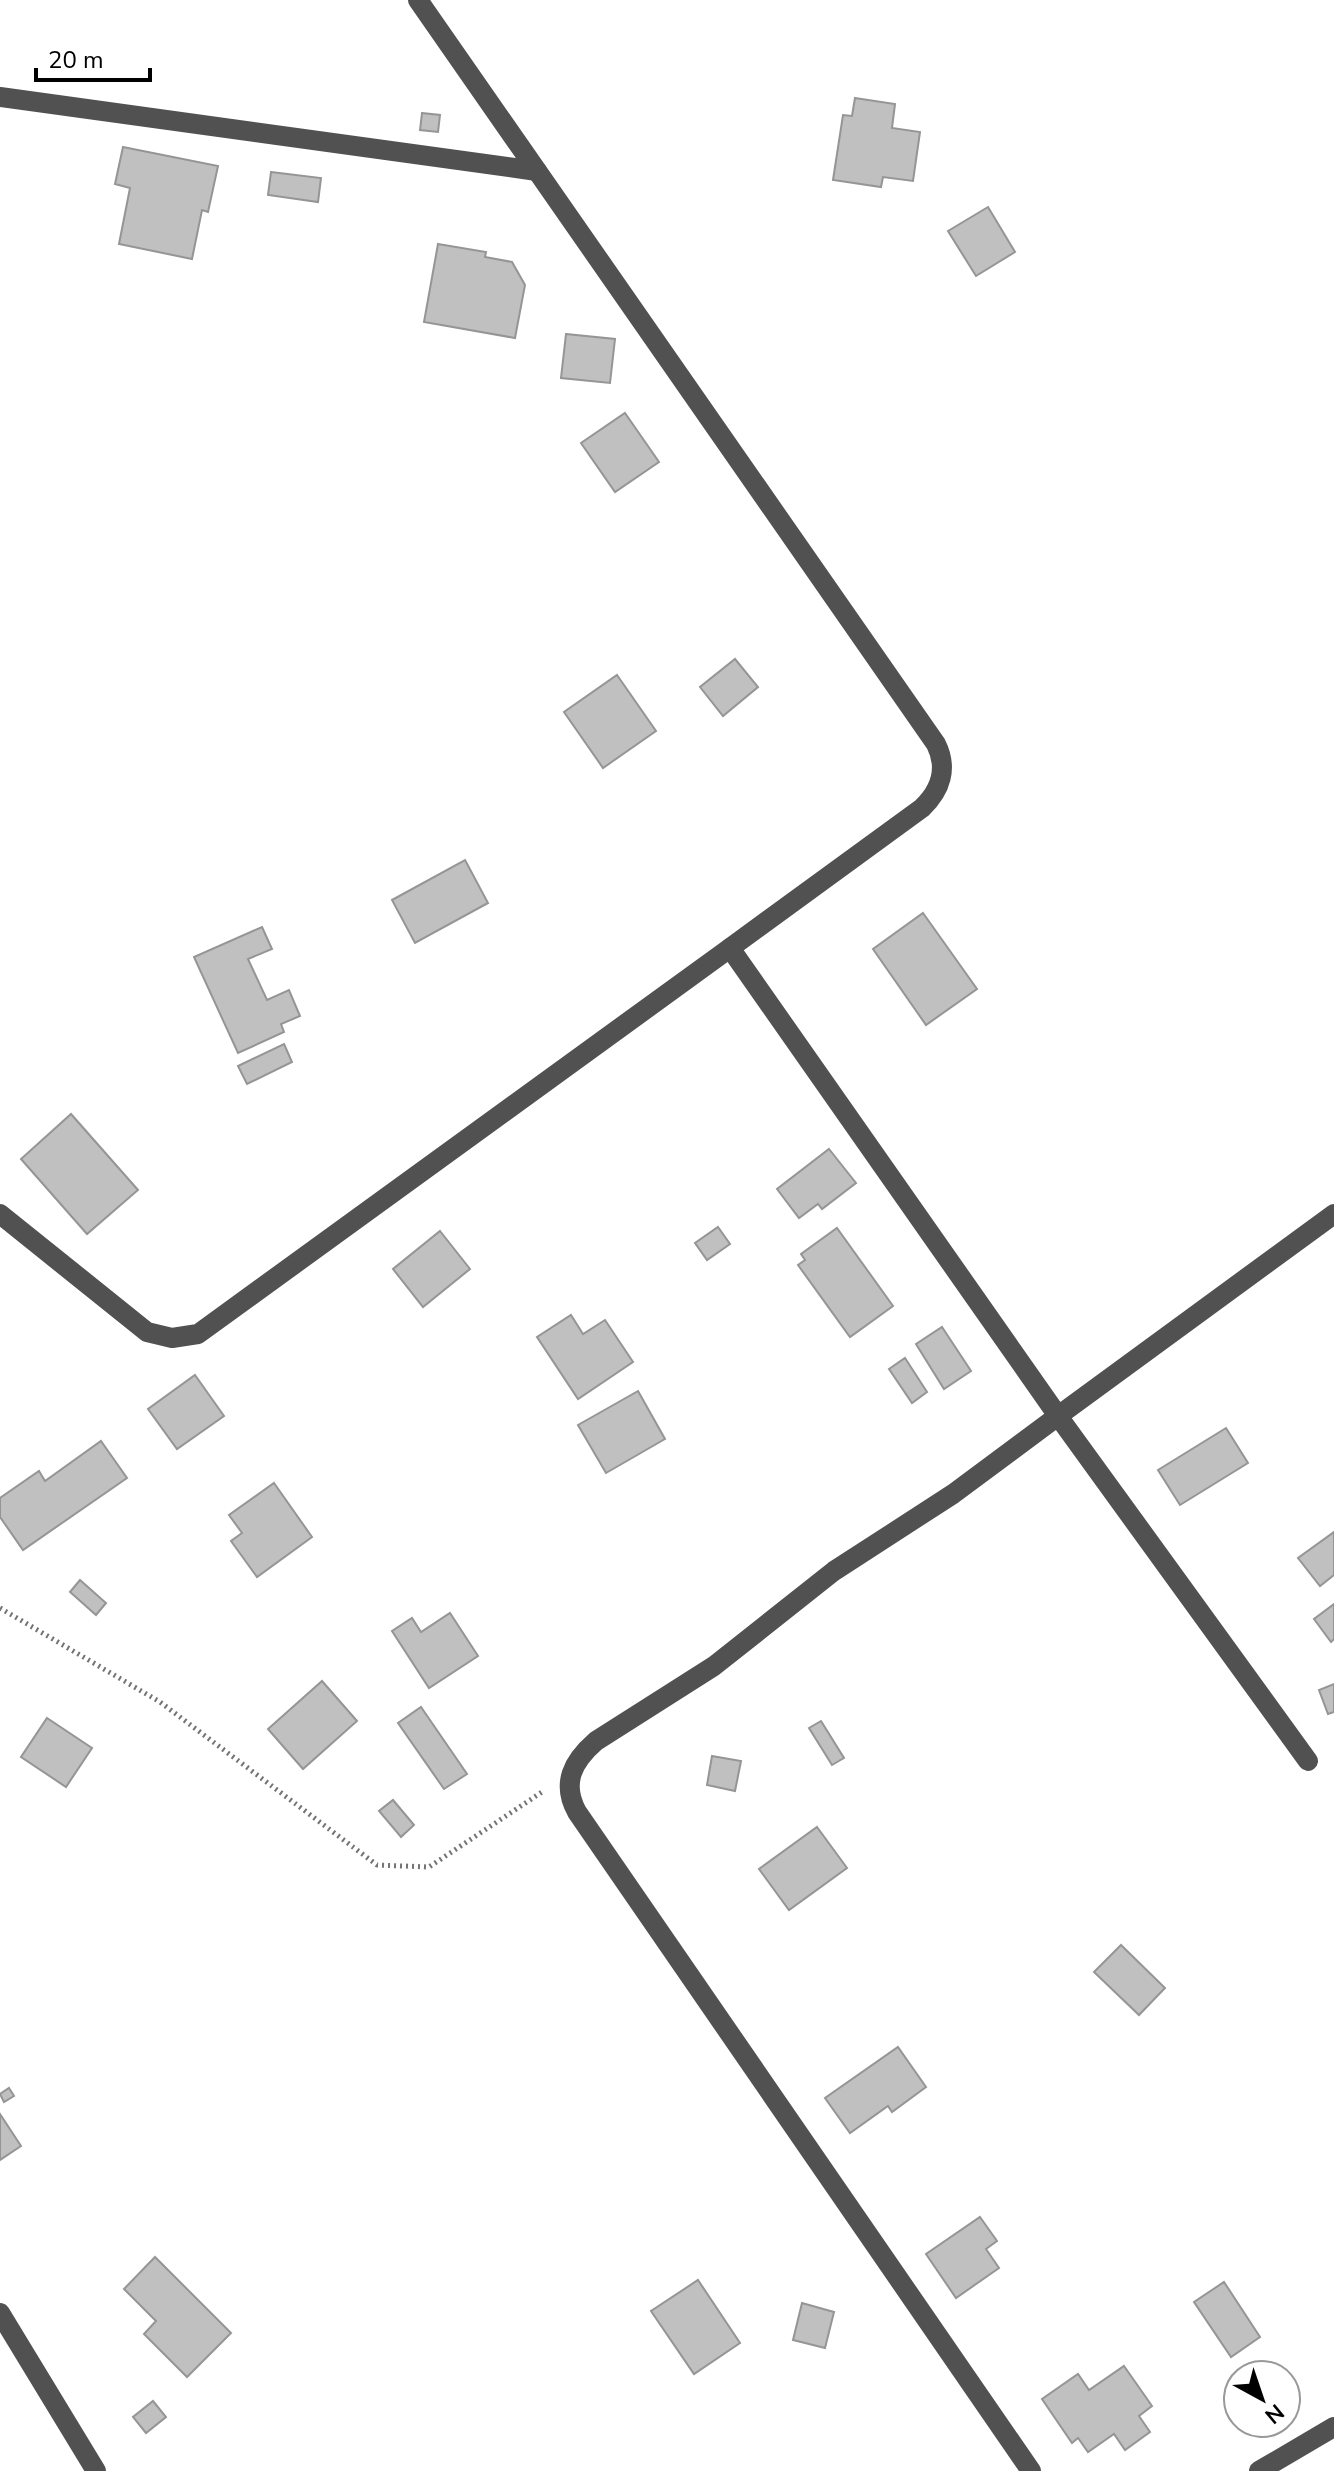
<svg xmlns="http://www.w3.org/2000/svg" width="1334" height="2471" font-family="'Nunito Sans',sans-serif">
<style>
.building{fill:#c0c0c0;stroke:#959595;stroke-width:2}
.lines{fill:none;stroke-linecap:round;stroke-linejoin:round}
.path{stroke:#737373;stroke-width:5;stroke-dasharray:2 4;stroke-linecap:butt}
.minor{stroke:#515151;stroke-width:20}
</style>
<rect width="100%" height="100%" fill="#fff"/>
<g class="building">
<path d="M 855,98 L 895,104 L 892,128 L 920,132 L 913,181 L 883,177 L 881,187 L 833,180 L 843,115 L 852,116 Z"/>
<path d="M 422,113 L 440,115 L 438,132 L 420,130 Z"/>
<path d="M 123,147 L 218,166 L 208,212 L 202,210 L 192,259 L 119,244 L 130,188 L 115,184 Z"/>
<path d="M 271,172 L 321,178 L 318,202 L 268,195 Z"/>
<path d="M 988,207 L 1015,252 L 976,276 L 948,231 Z"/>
<path d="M 438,244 L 486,252 L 485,257 L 512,262 L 525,285 L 515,338 L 424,322 Z"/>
<path d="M 566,334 L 615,339 L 610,383 L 561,378 Z"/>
<path d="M 625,413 L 659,462 L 615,492 L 581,443 Z"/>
<path d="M 735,659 L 758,687 L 723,716 L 700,687 Z"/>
<path d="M 617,675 L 656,731 L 603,768 L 564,712 Z"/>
<path d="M 465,860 L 488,903 L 415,943 L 392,900 Z"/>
<path d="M 923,913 L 977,989 L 926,1025 L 873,949 Z"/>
<path d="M 262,927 L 272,949 L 248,959 L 267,1000 L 289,990 L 300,1016 L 281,1024 L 284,1032 L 238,1053 L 194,957 Z"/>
<path d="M 284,1044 L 292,1062 L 247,1084 L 238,1066 Z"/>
<path d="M 71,1114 L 138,1190 L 87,1234 L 21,1159 Z"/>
<path d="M 829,1149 L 856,1183 L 822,1209 L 818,1204 L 799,1218 L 777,1189 Z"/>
<path d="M 718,1227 L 730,1244 L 707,1260 L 695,1243 Z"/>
<path d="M 837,1228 L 893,1306 L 850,1337 L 798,1265 L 805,1260 L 801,1254 Z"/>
<path d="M 440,1231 L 470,1269 L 423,1307 L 393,1269 Z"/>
<path d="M 571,1315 L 583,1334 L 605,1320 L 633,1362 L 578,1399 L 537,1337 Z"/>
<path d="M 942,1327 L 971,1371 L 944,1389 L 916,1344 Z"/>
<path d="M 905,1358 L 927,1392 L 912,1403 L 889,1369 Z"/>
<path d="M 195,1375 L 224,1416 L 177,1449 L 148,1409 Z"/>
<path d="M 638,1391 L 665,1439 L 606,1473 L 578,1425 Z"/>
<path d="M 1226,1428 L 1248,1463 L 1180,1505 L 1158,1470 Z"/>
<path d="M 101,1441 L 127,1478 L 23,1550 L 0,1517 L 0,1498 L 39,1471 L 45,1481 Z"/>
<path d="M 274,1483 L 312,1537 L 257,1577 L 231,1541 L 242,1533 L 229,1515 Z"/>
<path d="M 1334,1532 L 1334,1575 L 1320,1586 L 1298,1558 Z"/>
<path d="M 80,1580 L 106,1603 L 96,1615 L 70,1592 Z"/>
<path d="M 1334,1604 L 1334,1639 L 1331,1642 L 1314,1619 Z"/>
<path d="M 450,1613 L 478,1656 L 429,1688 L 392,1631 L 412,1618 L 421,1632 Z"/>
<path d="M 322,1681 L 357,1721 L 303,1769 L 268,1729 Z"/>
<path d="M 1334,1684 L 1334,1712 L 1328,1714 L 1319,1690 Z"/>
<path d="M 421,1707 L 467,1774 L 444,1789 L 398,1723 Z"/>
<path d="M 47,1718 L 92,1748 L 66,1787 L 21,1757 Z"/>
<path d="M 821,1721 L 844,1758 L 832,1765 L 809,1728 Z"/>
<path d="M 712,1756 L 741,1761 L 735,1791 L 707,1785 Z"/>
<path d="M 393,1800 L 414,1825 L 401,1837 L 379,1811 Z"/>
<path d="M 817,1827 L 847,1868 L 789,1910 L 759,1869 Z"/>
<path d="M 1121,1945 L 1165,1988 L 1139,2015 L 1094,1972 Z"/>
<path d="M 898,2047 L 926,2087 L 892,2112 L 888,2106 L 850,2133 L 825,2098 Z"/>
<path d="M 9,2088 L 14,2096 L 4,2102 L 0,2094 Z"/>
<path d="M 0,2114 L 21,2146 L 0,2160 Z"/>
<path d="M 980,2217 L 997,2241 L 986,2249 L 999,2268 L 956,2298 L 926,2254 Z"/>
<path d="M 155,2257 L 231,2333 L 187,2377 L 144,2334 L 156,2321 L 124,2289 Z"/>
<path d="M 698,2280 L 740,2343 L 694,2374 L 651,2311 Z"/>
<path d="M 1224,2282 L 1260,2337 L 1231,2357 L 1194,2302 Z"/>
<path d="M 802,2303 L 834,2312 L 825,2348 L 793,2340 Z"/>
<path d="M 1124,2366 L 1152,2406 L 1139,2416 L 1150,2432 L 1125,2450 L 1114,2434 L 1088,2452 L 1078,2438 L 1072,2443 L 1042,2399 L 1078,2374 L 1089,2390 Z"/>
<path d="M 153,2401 L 166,2417 L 146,2433 L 133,2417 Z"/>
</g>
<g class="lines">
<path class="path" d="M 0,1608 L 160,1702 L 377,1865 L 429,1867 L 542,1792"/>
<g class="minor">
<path d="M 418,0 L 936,744 C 948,768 941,790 922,808 L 730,948 L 1058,1416 L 1334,1214"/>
<path d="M 0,97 L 537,171"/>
<path d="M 0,1214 L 147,1332 L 172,1338 L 198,1334 L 730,948"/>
<path d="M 0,2313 L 96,2471"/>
<path d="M 1031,2471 L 577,1812 C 561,1783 573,1761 596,1741 L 714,1666 L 834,1571 L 953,1494 L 1058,1416 L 1308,1761"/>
<path d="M 1259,2471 L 1334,2427"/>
</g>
</g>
<g transform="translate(1262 2399) rotate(140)"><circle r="38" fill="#ffffff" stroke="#999999" stroke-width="2"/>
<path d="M0-6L14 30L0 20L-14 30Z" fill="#000000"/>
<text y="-12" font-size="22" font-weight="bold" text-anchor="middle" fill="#000000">N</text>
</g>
<path d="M36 68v12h114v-12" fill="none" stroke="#000000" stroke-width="4"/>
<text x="48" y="68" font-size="24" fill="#000000" stroke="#ffffff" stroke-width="6" paint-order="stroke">20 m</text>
</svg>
